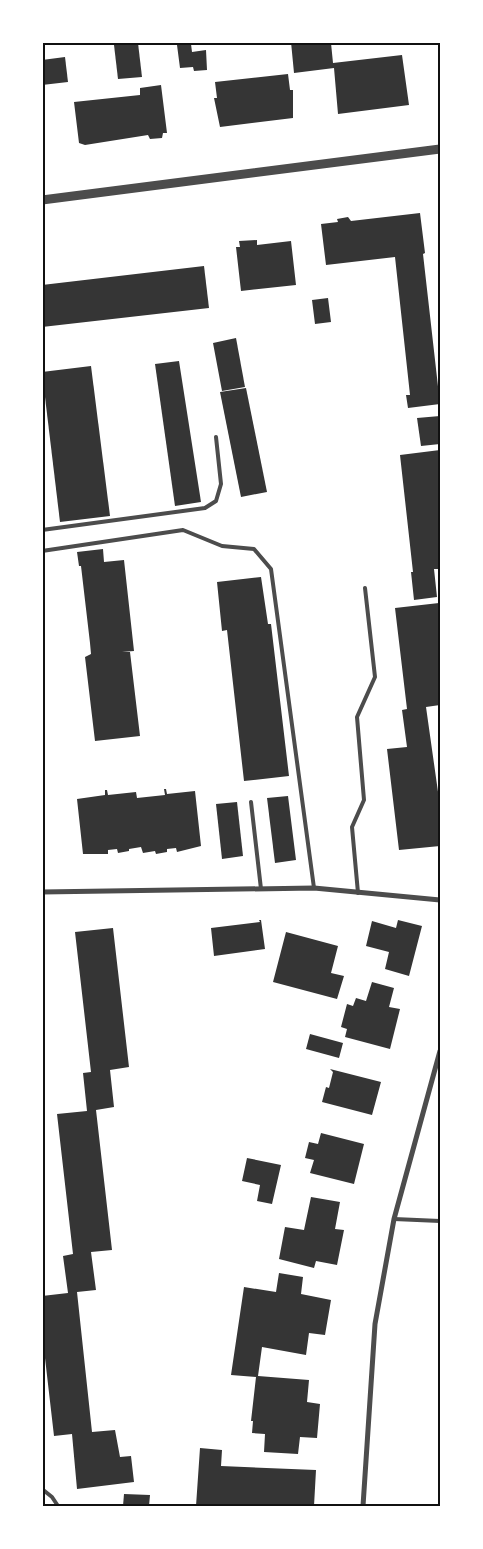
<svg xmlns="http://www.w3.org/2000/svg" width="483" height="1549" font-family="'Work Sans',sans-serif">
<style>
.building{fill:#353535}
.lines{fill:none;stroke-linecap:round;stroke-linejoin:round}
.service{stroke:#4c4c4c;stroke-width:4}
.minor{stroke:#4c4c4c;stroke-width:5}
.tertiary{stroke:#4c4c4c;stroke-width:9}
.neatline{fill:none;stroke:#111;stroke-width:2}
</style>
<rect width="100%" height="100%" fill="#fff"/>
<g class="building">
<path d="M 291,42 L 304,42 L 304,45 L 331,43 L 333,63 L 402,55 L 409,105 L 338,114 L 334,68 L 294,73 Z"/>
<path d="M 138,43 L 142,77 L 118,79 L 114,45 Z"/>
<path d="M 191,44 L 192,52 L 206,50 L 207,70 L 194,71 L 193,67 L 180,68 L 177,45 Z"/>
<path d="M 65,57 L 68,82 L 42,85 L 42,60 Z"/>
<path d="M 288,74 L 290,90 L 293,90 L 293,118 L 220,127 L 214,98 L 217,98 L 215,82 Z"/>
<path d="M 161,85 L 167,133 L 163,133 L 162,138 L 150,139 L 148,135 L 85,145 L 79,143 L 74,102 L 140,95 L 140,88 Z"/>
<path d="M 420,213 L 425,253 L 423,254 L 440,404 L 408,408 L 406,395 L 410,395 L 395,257 L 326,265 L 321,224 L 338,222 L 337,219 L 348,217 L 351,221 Z"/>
<path d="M 257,240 L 257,245 L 291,241 L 296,285 L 241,291 L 236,247 L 240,247 L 239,241 Z"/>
<path d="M 204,266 L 209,308 L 42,327 L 42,285 Z"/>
<path d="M 328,298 L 331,322 L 315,324 L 312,300 Z"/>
<path d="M 236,338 L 245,387 L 222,391 L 213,343 Z"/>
<path d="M 179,361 L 201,502 L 175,506 L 155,364 Z"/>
<path d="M 91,366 L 110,516 L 60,522 L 42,372 Z"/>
<path d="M 246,388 L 267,492 L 241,497 L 220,392 Z"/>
<path d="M 440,416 L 440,444 L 421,446 L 417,418 Z"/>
<path d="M 440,450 L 440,569 L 434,569 L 437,597 L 414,600 L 411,572 L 413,572 L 400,455 Z"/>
<path d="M 103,549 L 104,562 L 124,560 L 134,651 L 122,652 L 130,652 L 140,736 L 95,741 L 85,657 L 91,654 L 90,643 L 81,566 L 79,566 L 77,552 Z"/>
<path d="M 261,577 L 268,624 L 271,624 L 289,776 L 244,781 L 227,630 L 222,631 L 217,582 Z"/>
<path d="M 439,603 L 440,705 L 426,707 L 440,806 L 440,846 L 399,850 L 387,749 L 407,747 L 402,710 L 407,709 L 395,608 Z"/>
<path d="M 164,789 L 166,789 L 167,794 L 195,791 L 201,846 L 177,852 L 176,848 L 167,849 L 167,852 L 156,854 L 155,851 L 143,853 L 141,847 L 129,849 L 129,851 L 118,853 L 117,849 L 108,850 L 108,854 L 83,854 L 77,799 L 105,795 L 105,790 L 107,790 L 108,795 L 136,792 L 137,798 L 165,795 Z"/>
<path d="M 288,796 L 296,860 L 275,863 L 267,798 Z"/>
<path d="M 237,802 L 243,856 L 222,859 L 216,804 Z"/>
<path d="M 259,920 L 261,920 L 265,949 L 214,956 L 211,928 L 260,922 Z"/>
<path d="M 398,920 L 422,926 L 409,976 L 385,969 L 389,952 L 366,946 L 372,921 L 396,928 Z"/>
<path d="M 113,928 L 129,1067 L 110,1070 L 114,1107 L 96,1110 L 112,1250 L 91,1252 L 96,1290 L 77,1292 L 92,1432 L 115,1430 L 120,1457 L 131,1456 L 134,1482 L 77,1489 L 72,1434 L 54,1436 L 42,1332 L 42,1296 L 68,1293 L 63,1256 L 73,1254 L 57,1114 L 87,1111 L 83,1073 L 91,1072 L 75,932 Z"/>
<path d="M 286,932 L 338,946 L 331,973 L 344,976 L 337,999 L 273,982 Z"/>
<path d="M 372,982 L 394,988 L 389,1007 L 400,1009 L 390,1049 L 345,1037 L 347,1029 L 341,1027 L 347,1004 L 353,1006 L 356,998 L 366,1001 Z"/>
<path d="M 310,1034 L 343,1043 L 339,1058 L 306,1049 Z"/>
<path d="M 330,1069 L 381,1082 L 372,1115 L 322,1102 L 326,1087 L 329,1088 L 333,1072 Z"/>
<path d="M 321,1133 L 364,1144 L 354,1184 L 310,1173 L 314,1160 L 305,1158 L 309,1142 L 318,1144 Z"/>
<path d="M 247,1158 L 281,1165 L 272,1204 L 257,1201 L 260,1185 L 242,1181 Z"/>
<path d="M 311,1197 L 340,1202 L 335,1229 L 344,1230 L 337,1265 L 316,1261 L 314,1268 L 279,1259 L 285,1227 L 304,1230 Z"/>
<path d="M 279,1273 L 303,1277 L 301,1294 L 331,1300 L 325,1335 L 309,1333 L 306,1355 L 262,1347 L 258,1376 L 309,1380 L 307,1402 L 320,1404 L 317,1438 L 300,1437 L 298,1454 L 264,1452 L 265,1434 L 252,1433 L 253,1421 L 251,1421 L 256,1377 L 231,1375 L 244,1287 L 276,1292 Z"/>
<path d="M 200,1448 L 222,1450 L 221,1466 L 316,1470 L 314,1506 L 196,1506 Z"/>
<path d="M 124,1494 L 150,1495 L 149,1506 L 123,1506 Z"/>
</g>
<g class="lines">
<g class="service">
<path d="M 42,530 L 205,508 L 216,501 L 221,484 L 216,437"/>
<path d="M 42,551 L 183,530 L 222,546 L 254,549 L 271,569 L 314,888"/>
<path d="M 251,802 L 261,889"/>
<path d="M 358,893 L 352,827 L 364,800 L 357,717 L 375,677 L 365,588"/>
<path d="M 394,1219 L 440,1221"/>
<path d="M 42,1489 L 52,1497 L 58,1506"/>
</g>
<g class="minor">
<path d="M 42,892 L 314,888 L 440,900"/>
<path d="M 363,1506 L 375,1324 L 394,1219 L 440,1051"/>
</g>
<path class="tertiary" d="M 42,200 L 440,149"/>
</g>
<rect width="483" height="1549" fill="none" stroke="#ffffff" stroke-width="88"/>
<rect x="44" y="44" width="395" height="1461" class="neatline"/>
</svg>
